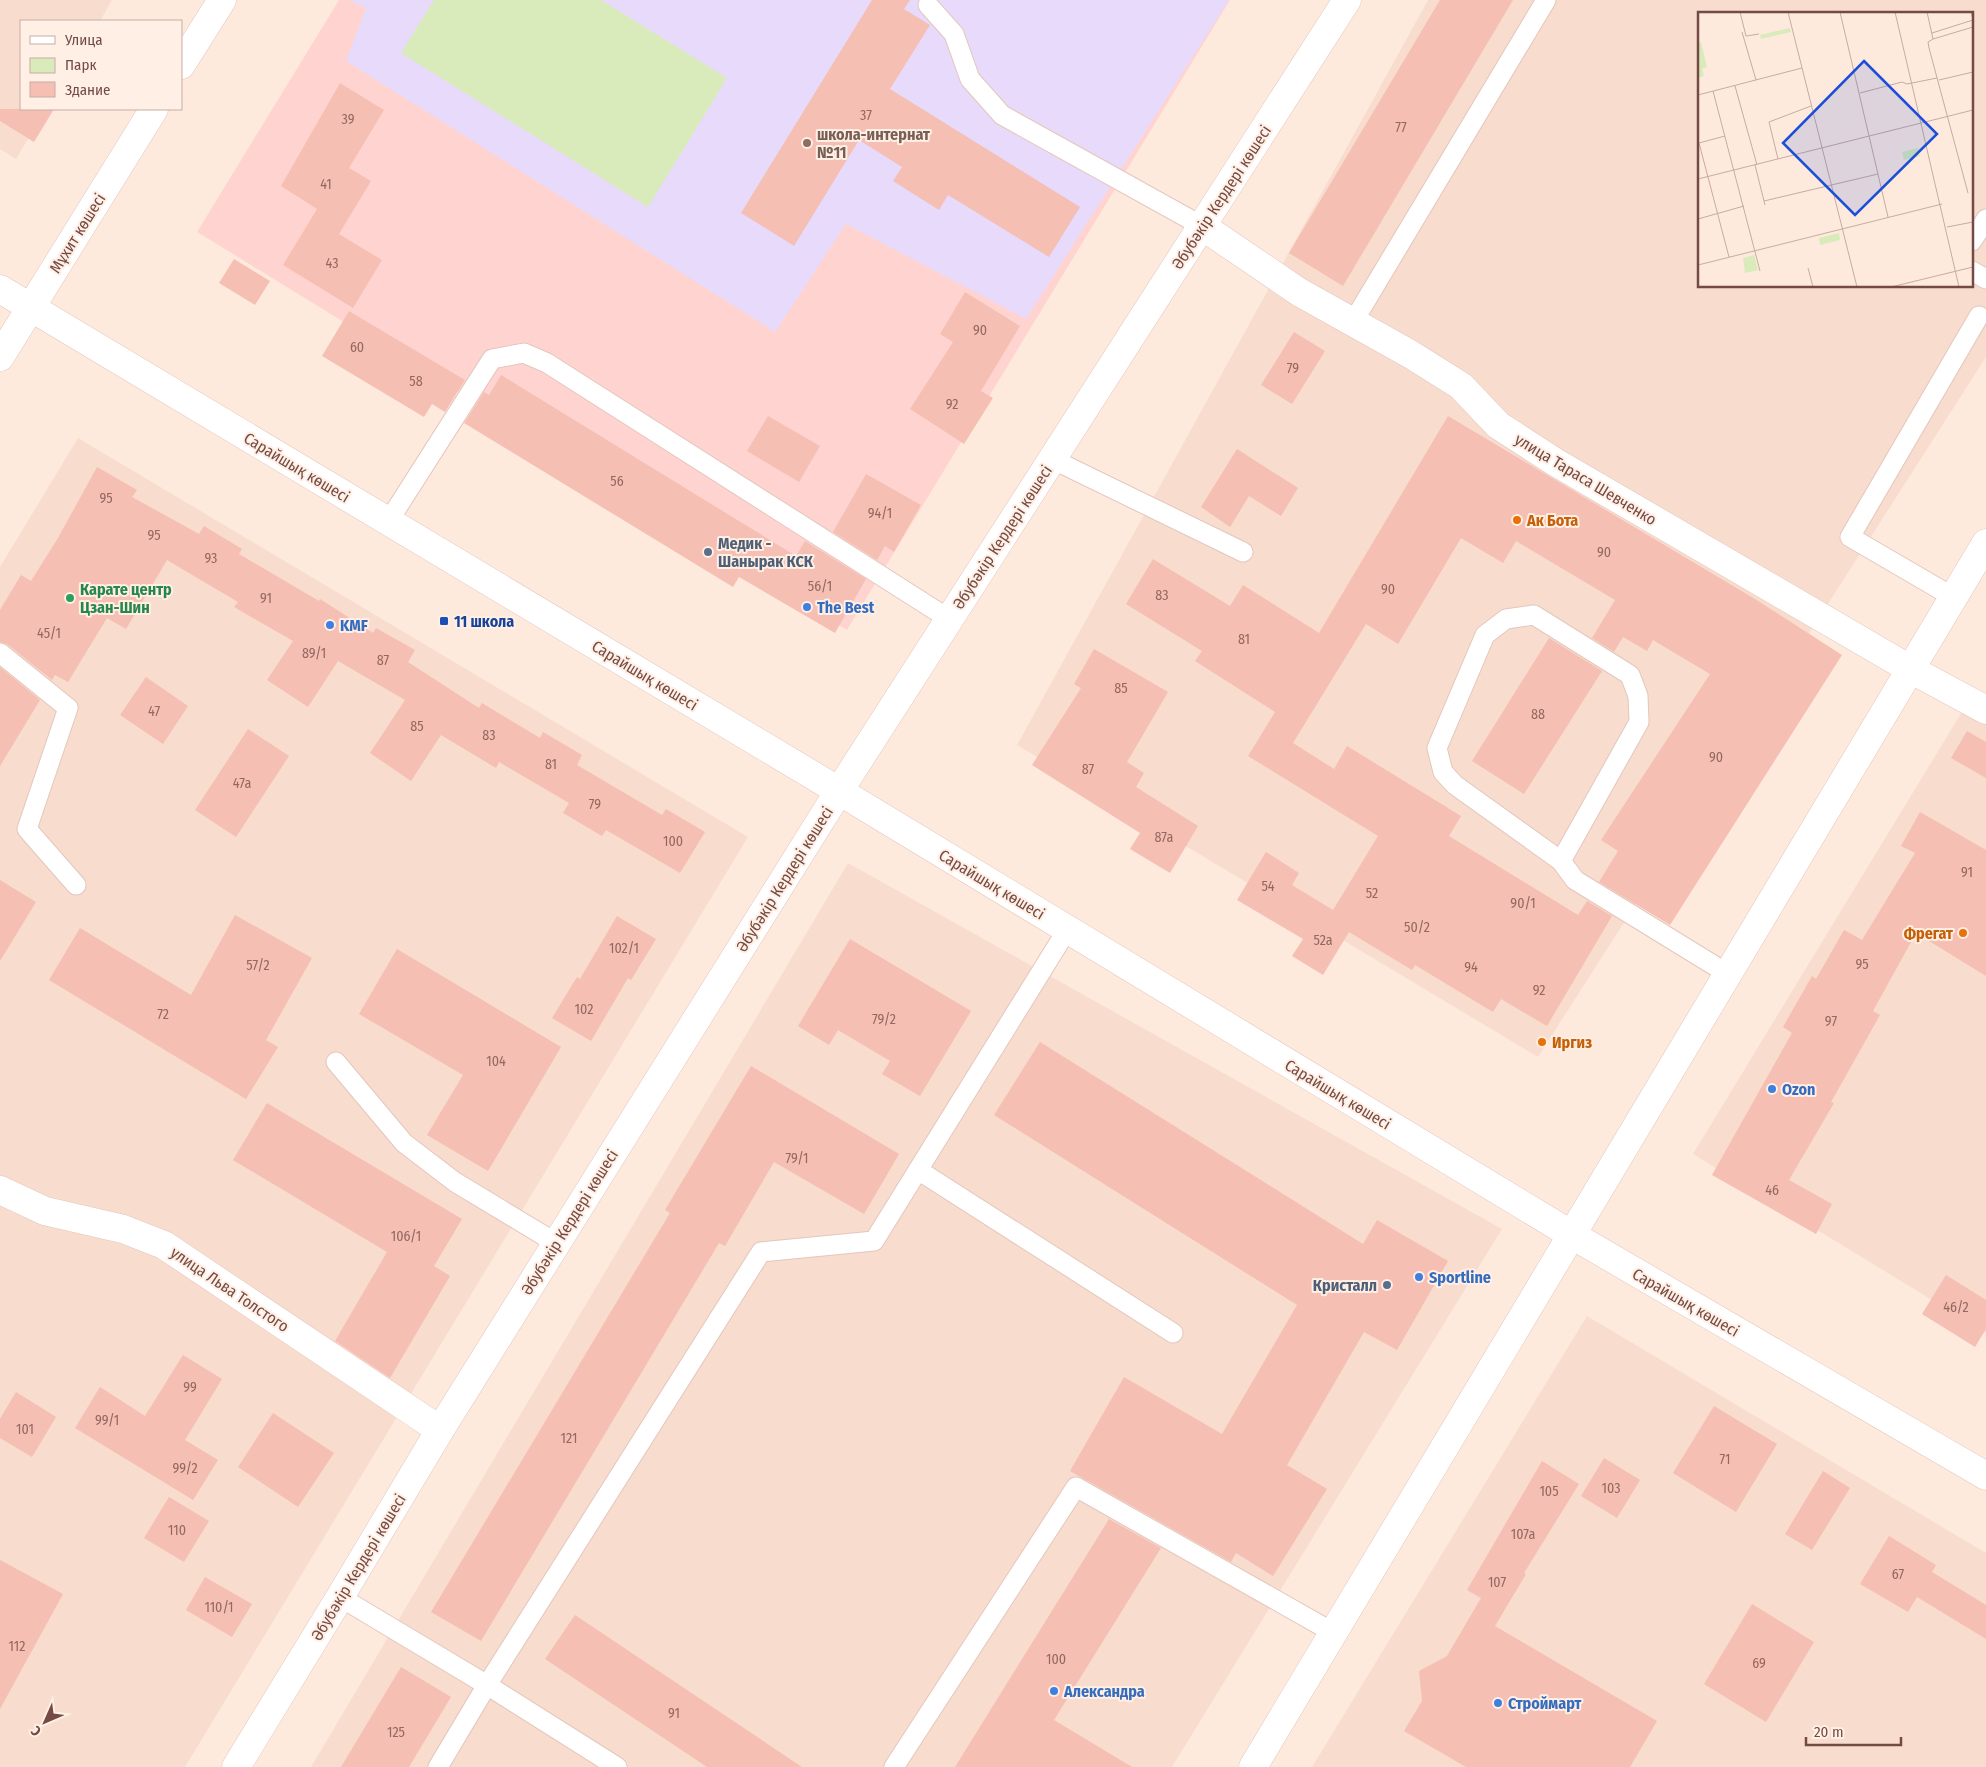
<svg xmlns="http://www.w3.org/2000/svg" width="1986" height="1767" font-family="'Fira Sans Condensed',sans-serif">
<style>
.residential{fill:#f8dcce;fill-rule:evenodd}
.commercial{fill:#ffd4d0}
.education{fill:#e7dafa}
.green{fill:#d9ebbb}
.building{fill:#f5bfb3}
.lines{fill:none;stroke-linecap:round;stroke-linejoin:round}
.service-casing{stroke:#e4c6bc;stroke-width:21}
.minor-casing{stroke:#e4c6bc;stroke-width:29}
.tertiary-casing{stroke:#e4c6bc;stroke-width:29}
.service{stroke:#fff;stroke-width:19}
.minor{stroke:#fff;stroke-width:28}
.tertiary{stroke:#fff;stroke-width:28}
.education-dot{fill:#8d6e63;stroke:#ffefe5;stroke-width:2}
.food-dot{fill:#e8710a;stroke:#ffefe5;stroke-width:2}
.service-dot{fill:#5c6f8a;stroke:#ffefe5;stroke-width:2}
.leisure-dot{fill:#2e9e5b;stroke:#ffefe5;stroke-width:2}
.shop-dot{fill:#3f7fe0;stroke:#ffefe5;stroke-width:2}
.transit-dot{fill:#1a4fb4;stroke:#ffefe5;stroke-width:2}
.labels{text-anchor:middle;stroke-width:4;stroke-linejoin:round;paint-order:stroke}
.number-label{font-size:14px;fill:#946860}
.education-label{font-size:16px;font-weight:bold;fill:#785e54;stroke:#ffefe5;text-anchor:start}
.street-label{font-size:16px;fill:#744b44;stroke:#ffefe5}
.food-label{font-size:16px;font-weight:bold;fill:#c56008;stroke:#ffefe5;text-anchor:start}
.service-label{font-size:16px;font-weight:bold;fill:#4e5e75;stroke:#ffefe5;text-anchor:start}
.leisure-label{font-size:16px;font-weight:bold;fill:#27864d;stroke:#ffefe5;text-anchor:start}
.shop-label{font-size:16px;font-weight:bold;fill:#366cbe;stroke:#ffefe5;text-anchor:start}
.transit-label{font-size:16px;font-weight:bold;fill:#164399;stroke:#ffefe5;text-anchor:start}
.inset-road{fill:none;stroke:#c7aaa0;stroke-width:1}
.view{fill:#1d4ed8;fill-opacity:0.15;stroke:#1d4ed8;stroke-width:2.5}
.inset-edge{fill:none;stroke:#744b44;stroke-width:2.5}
</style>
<rect width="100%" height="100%" fill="#feeadd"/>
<g class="residential">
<path d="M 0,0 L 112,0 L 100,21 L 21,21 L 21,109 L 46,109 L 16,159 L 0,149 Z"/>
<path d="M 1428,0 L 1986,0 L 1986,357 L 1538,1057 L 1017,745 ZM 1700,14 L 1972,14 L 1972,286 L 1700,286 Z"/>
<path d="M 78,438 L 748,837 L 185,1767 L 0,1767 L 0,567 Z"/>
<path d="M 1971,697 L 1986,707 L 1986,1333 L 1693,1154 Z"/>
<path d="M 848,863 L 1502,1229 L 1172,1767 L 311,1767 Z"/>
<path d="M 1587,1316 L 1986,1553 L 1986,1767 L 1312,1767 Z"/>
</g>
<path class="commercial" d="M 339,0 L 1230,0 L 847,630 L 197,232 Z"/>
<path class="education" d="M 350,0 L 1229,0 L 1026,319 L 846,224 L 775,332 L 346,61 L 366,8 Z"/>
<path class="green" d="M 434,0 L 601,0 L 727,78 L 648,207 L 401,53 Z"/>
<g class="building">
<path d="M 872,0 L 910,0 L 904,9 L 930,25 L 890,89 L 1080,207 L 1049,257 L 948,195 L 939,210 L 893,181 L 902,167 L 859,140 L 794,246 L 741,213 Z"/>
<path d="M 1440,0 L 1513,0 L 1343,286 L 1289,253 Z"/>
<path d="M 340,83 L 384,110 L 349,168 L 371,181 L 339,234 L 382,260 L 353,308 L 283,265 L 317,209 L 281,186 Z"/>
<path d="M 0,109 L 54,109 L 34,142 L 0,121 Z"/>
<path d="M 234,259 L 270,281 L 255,305 L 219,283 Z"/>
<path d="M 965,292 L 1020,326 L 981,391 L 993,398 L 964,444 L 910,409 L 953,342 L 940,334 Z"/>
<path d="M 349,311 L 465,380 L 445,412 L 432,404 L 424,417 L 322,356 Z"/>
<path d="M 1294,332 L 1325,351 L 1292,404 L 1261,385 Z"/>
<path d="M 501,375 L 796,556 L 805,541 L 866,579 L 835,633 L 739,577 L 733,587 L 464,423 L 484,392 L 489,395 Z"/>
<path d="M 768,416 L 820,446 L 799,482 L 747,451 Z"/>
<path d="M 1448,416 L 1755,599 L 1842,655 L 1670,925 L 1599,882 L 1618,851 L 1601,840 L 1710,674 L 1653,640 L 1647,651 L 1623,637 L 1614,652 L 1592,638 L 1615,600 L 1516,541 L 1503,563 L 1461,538 L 1398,644 L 1366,624 L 1293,743 L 1334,769 L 1347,746 L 1461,816 L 1449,836 L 1578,915 L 1587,901 L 1612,916 L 1547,1026 L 1501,999 L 1493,1012 L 1415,965 L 1412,970 L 1349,932 L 1323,975 L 1292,956 L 1303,939 L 1237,900 L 1266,852 L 1299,873 L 1292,885 L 1333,910 L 1378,836 L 1248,756 L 1275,712 L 1195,661 L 1202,651 L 1126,604 L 1153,559 L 1230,606 L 1243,585 L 1319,633 Z"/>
<path d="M 1237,449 L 1298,488 L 1281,516 L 1249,496 L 1230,527 L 1201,507 Z"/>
<path d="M 97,467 L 137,490 L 132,497 L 199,534 L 204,526 L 242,549 L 239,554 L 319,601 L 320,599 L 373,633 L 376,628 L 415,650 L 408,662 L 479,708 L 482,703 L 540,738 L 543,732 L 582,755 L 577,765 L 662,815 L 666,809 L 705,832 L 680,873 L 606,830 L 602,836 L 563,813 L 569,803 L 499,762 L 496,768 L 441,735 L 411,781 L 370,753 L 405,700 L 338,661 L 308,707 L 267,680 L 293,641 L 234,607 L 238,602 L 167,560 L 126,629 L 107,618 L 68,682 L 55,675 L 52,680 L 7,644 L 0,642 L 0,610 L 21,575 L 31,581 L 58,538 Z"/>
<path d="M 866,474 L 921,505 L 894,552 L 885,546 L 877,560 L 833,532 Z"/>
<path d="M 1549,638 L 1602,671 L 1524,794 L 1472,761 Z"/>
<path d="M 1094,649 L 1168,692 L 1127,762 L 1144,773 L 1136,787 L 1198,826 L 1170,873 L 1130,849 L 1140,833 L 1032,765 L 1081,688 L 1074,684 Z"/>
<path d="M 0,667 L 40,700 L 0,766 Z"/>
<path d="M 146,677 L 188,706 L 163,744 L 120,715 Z"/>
<path d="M 248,729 L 289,756 L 236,837 L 195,810 Z"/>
<path d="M 1967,731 L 1986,742 L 1986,778 L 1951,758 Z"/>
<path d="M 1920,812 L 1986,850 L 1986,976 L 1916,933 L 1873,1011 L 1880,1015 L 1831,1102 L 1834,1103 L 1789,1180 L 1832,1204 L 1816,1234 L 1712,1175 L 1792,1033 L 1783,1027 L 1812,976 L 1816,979 L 1844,930 L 1862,940 L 1915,853 L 1901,846 Z"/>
<path d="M 0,880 L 36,902 L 0,961 Z"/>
<path d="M 235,915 L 312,958 L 266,1040 L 278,1047 L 246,1099 L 49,980 L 80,928 L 191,995 Z"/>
<path d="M 617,916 L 656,939 L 631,980 L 628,978 L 591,1041 L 552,1018 L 577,977 L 580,979 Z"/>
<path d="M 850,939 L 971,1011 L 920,1096 L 882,1074 L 890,1061 L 838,1030 L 829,1045 L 798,1026 Z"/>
<path d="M 397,949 L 561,1047 L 488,1171 L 427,1135 L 463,1075 L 359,1014 Z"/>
<path d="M 1040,1042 L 1363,1244 L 1377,1220 L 1448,1261 L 1397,1350 L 1364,1332 L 1287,1465 L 1327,1489 L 1273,1576 L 1236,1553 L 1231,1562 L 1070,1471 L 1124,1377 L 1222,1434 L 1297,1305 L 994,1115 Z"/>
<path d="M 751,1066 L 899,1154 L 864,1214 L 774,1162 L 725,1246 L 719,1243 L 481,1641 L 431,1612 L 670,1213 L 665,1210 Z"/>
<path d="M 267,1103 L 462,1219 L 434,1266 L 450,1276 L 390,1378 L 335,1341 L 387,1252 L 233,1160 Z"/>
<path d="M 1946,1275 L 1986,1300 L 1986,1329 L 1975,1347 L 1922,1314 Z"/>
<path d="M 183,1355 L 222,1379 L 185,1440 L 218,1460 L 193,1500 L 75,1428 L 100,1387 L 145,1416 Z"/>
<path d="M 16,1392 L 56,1417 L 32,1457 L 0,1438 L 0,1419 Z"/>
<path d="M 1714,1406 L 1777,1444 L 1736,1512 L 1673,1473 Z"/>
<path d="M 273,1413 L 334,1453 L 298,1507 L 238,1467 Z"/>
<path d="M 1604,1458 L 1640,1480 L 1617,1518 L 1581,1496 Z"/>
<path d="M 1542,1461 L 1579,1484 L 1524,1573 L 1526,1574 L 1495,1626 L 1657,1721 L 1630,1767 L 1466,1767 L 1404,1731 L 1422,1701 L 1419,1671 L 1447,1656 L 1481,1598 L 1467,1590 Z"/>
<path d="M 1823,1471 L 1850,1488 L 1812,1550 L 1785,1534 Z"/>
<path d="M 169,1497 L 209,1521 L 184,1562 L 144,1538 Z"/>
<path d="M 1109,1519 L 1161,1548 L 1054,1720 L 1132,1767 L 955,1767 Z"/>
<path d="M 1889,1536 L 1936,1565 L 1932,1572 L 1986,1605 L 1986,1639 L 1917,1597 L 1908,1612 L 1860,1584 Z"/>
<path d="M 0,1560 L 63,1594 L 0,1709 Z"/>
<path d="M 205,1577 L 252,1604 L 232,1637 L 186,1610 Z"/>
<path d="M 1752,1604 L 1814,1642 L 1766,1722 L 1704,1684 Z"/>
<path d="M 575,1615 L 802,1767 L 707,1767 L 545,1659 Z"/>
<path d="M 401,1667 L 451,1697 L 409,1767 L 341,1767 Z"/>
</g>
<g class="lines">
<g class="service-casing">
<g id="service">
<path d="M 928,5 L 954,34 L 970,79 L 1002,115 L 1202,226"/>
<path d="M 1972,241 L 1986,219"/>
<path d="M 1972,271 L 1986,279"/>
<path d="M 1353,322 L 1546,0"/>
<path d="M 1052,459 L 1243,552"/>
<path d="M 388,522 L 492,359 L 524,353 L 547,363 L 949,619"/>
<path d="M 1953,597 L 1850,537 L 1979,316"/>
<path d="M 0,653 L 68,708 L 27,829 L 76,885"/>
<path d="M 1561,861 L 1639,722 L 1638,696 L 1630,675 L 1534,615 L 1506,619 L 1485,635 L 1437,748 L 1443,772 L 1455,785 L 1561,861 L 1575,880 L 1728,974"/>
<path d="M 336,1062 L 404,1143 L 455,1182 L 556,1243"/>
<path d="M 918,1170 L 1173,1333"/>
<path d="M 340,1597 L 487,1685 L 617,1767"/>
<path d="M 438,1767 L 487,1685 L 761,1252 L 874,1241 L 1067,930"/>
<path d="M 894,1767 L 1076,1487 L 1334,1633"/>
</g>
</g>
<g class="minor-casing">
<g id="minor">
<path d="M 1202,226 L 1299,292 L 1410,354 L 1461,386 L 1498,425 L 1555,462 L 1910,669 L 1986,710"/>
<path d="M 0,1190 L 45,1211 L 123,1229 L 164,1245 L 440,1430"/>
<path d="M 236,1767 L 340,1597 L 440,1430 L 839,791 L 1347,0"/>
</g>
</g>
<g class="tertiary-casing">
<g id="tertiary">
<path d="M 181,65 L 222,0"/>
<path d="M 0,289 L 839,791 L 1572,1235 L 1986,1476"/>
<path d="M 0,357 L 154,109"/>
<path d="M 1253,1767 L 1986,543"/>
</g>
</g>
<use href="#service" class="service"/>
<use href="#minor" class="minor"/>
<use href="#tertiary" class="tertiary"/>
</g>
<circle class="education-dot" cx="807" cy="143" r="5"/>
<g class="food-dot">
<circle cx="1517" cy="520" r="5"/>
<circle cx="1963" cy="933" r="5"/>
<circle cx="1542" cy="1042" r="5"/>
</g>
<g class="service-dot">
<circle cx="708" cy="552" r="5"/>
<circle cx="1387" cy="1285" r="5"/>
</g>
<circle class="leisure-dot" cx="70" cy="598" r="5"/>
<g class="shop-dot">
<circle cx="807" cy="607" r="5"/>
<circle cx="330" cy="625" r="5"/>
<circle cx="1772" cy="1089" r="5"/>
<circle cx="1419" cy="1277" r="5"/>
<circle cx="1054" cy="1691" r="5"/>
<circle cx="1498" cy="1703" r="5"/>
</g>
<rect class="transit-dot" x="439" y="616" width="10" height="10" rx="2.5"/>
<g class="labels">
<g class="number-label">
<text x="866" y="120">37</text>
<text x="348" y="124">39</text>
<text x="1401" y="132">77</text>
<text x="326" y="189">41</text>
<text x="332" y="268">43</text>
<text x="980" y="335">90</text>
<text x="357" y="352">60</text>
<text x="1293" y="373">79</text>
<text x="416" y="386">58</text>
<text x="952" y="409">92</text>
<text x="617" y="486">56</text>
<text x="106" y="503">95</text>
<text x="880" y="518">94/1</text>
<text x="154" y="540">95</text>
<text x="1604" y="557">90</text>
<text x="211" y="563">93</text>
<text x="820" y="591">56/1</text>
<text x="1388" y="594">90</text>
<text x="1162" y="600">83</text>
<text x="266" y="603">91</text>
<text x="49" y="638">45/1</text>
<text x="1244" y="644">81</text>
<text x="314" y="658">89/1</text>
<text x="383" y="665">87</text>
<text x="1121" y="693">85</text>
<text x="154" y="716">47</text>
<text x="1538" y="719">88</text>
<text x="417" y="731">85</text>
<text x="489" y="740">83</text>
<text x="1716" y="762">90</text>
<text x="551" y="769">81</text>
<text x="1088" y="774">87</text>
<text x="242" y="788">47а</text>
<text x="595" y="809">79</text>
<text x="1164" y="842">87а</text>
<text x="673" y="846">100</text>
<text x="1967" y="877">91</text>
<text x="1268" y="891">54</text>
<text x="1372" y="898">52</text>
<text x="1523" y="908">90/1</text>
<text x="1417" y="932">50/2</text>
<text x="1323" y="945">52а</text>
<text x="624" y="953">102/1</text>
<text x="1862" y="969">95</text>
<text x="258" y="970">57/2</text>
<text x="1471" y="972">94</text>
<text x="1539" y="995">92</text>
<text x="584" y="1014">102</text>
<text x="163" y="1019">72</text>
<text x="884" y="1024">79/2</text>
<text x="1831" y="1026">97</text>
<text x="496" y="1066">104</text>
<text x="797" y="1163">79/1</text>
<text x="1772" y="1195">46</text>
<text x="406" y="1241">106/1</text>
<text x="1956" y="1312">46/2</text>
<text x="190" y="1392">99</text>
<text x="107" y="1425">99/1</text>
<text x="25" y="1434">101</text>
<text x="569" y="1443">121</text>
<text x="1725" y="1464">71</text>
<text x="185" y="1473">99/2</text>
<text x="1611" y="1493">103</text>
<text x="1549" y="1496">105</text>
<text x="177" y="1535">110</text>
<text x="1523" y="1539">107а</text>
<text x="1898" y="1579">67</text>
<text x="1497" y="1587">107</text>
<text x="219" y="1612">110/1</text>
<text x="17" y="1651">112</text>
<text x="1056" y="1664">100</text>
<text x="1759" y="1668">69</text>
<text x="674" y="1718">91</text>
<text x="396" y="1737">125</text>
</g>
<g class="education-label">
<text x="817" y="140">школа-интернат<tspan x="817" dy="18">№11</tspan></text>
</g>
<g class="street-label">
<text transform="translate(1221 197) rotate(-57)" y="6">Әбубәкір Кердері көшесі</text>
<text transform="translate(77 233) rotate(-58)" y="6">Мұхит көшесі</text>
<text transform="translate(297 467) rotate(31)" y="6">Сарайшық көшесі</text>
<text transform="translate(1586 479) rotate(31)" y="6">улица Тараса Шевченко</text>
<text transform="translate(1002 537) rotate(-57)" y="6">Әбубәкір Кердері көшесі</text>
<text transform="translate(645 675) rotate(31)" y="6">Сарайшық көшесі</text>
<text transform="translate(784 879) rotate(-58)" y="6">Әбубәкір Кердері көшесі</text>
<text transform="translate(992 884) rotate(31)" y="6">Сарайшық көшесі</text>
<text transform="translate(1338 1094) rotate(31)" y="6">Сарайшық көшесі</text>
<text transform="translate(569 1222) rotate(-58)" y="6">Әбубәкір Кердері көшесі</text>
<text transform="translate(230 1289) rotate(34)" y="6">улица Льва Толстого</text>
<text transform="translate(1686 1302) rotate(30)" y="6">Сарайшық көшесі</text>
<text transform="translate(358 1567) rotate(-59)" y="6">Әбубәкір Кердері көшесі</text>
</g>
<g class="food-label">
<text x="1527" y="526">Ак Бота</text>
<text x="1953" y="939" text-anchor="end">Фрегат</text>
<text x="1552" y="1048">Иргиз</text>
</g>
<g class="service-label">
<text x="718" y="549">Медик -<tspan x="718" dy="18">Шанырак КСК</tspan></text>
<text x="1377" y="1291" text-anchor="end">Кристалл</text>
</g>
<g class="leisure-label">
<text x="80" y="595">Карате центр<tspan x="80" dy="18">Цзан-Шин</tspan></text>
</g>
<g class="shop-label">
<text x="817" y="613">The Best</text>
<text x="340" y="631">KMF</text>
<text x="1782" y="1095">Ozon</text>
<text x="1429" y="1283">Sportline</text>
<text x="1064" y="1697">Александра</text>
<text x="1508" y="1709">Строймарт</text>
</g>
<g class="transit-label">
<text x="454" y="627">11 школа</text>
</g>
</g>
<g transform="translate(1698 12)">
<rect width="275" height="275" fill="#feeadd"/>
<path d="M 92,16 L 93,20 L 63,27 L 62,23 ZM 3,30 L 9,55 L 4,57 L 6,64 L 0,66 L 0,31 ZM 220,136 L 222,144 L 206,148 L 204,140 ZM 141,221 L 142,228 L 122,233 L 121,226 ZM 56,243 L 60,258 L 47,261 L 45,246 Z" fill="#d9ebbb"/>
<path class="inset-road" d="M 42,0 L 48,24 L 61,22M 90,0 L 159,275M 142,0 L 190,205M 197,0 L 261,275M 229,0 L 235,27 L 230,30 L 231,36 L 270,181M 44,20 L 58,68M 234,21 L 275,8 L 273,0M 235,27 L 275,15M 241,68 L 275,60M 37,74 L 59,153M 15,79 L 62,259M 162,81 L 204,70 L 209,72 L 239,66M 0,83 L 104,56M 27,124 L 1,131 L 31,245M 80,147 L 71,110 L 113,94M 57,153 L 67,193M 0,167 L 275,98M 66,189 L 180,162M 0,207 L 46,194M 249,215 L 275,210M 0,253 L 244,192M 110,256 L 115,275M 193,275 L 275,255"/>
<path class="view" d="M 166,49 L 239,122 L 157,203 L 85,131 Z"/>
<rect width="275" height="275" class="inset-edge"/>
</g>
<rect x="20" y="20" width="162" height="90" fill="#ffefe5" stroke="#c7ada5"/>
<rect x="30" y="36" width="25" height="8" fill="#ffffff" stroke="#c7ada5"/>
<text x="65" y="45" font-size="15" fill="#744b44">Улица</text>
<rect x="30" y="58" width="25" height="15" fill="#d9ebbb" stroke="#c7ada5"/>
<text x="65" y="70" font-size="15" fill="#744b44">Парк</text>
<rect x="30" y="82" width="25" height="15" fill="#f5bfb3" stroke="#c7ada5"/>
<text x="65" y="95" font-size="15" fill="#744b44">Здание</text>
<g transform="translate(45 1722) rotate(225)" stroke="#ffefe5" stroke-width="4" paint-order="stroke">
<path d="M0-4L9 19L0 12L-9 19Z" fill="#744b44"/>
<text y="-8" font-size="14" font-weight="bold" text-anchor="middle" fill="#744b44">С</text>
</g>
<path d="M1806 1737v8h95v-8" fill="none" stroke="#744b44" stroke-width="2.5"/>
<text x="1814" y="1737" font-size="15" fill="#744b44" stroke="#ffefe5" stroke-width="4" paint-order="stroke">20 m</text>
</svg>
